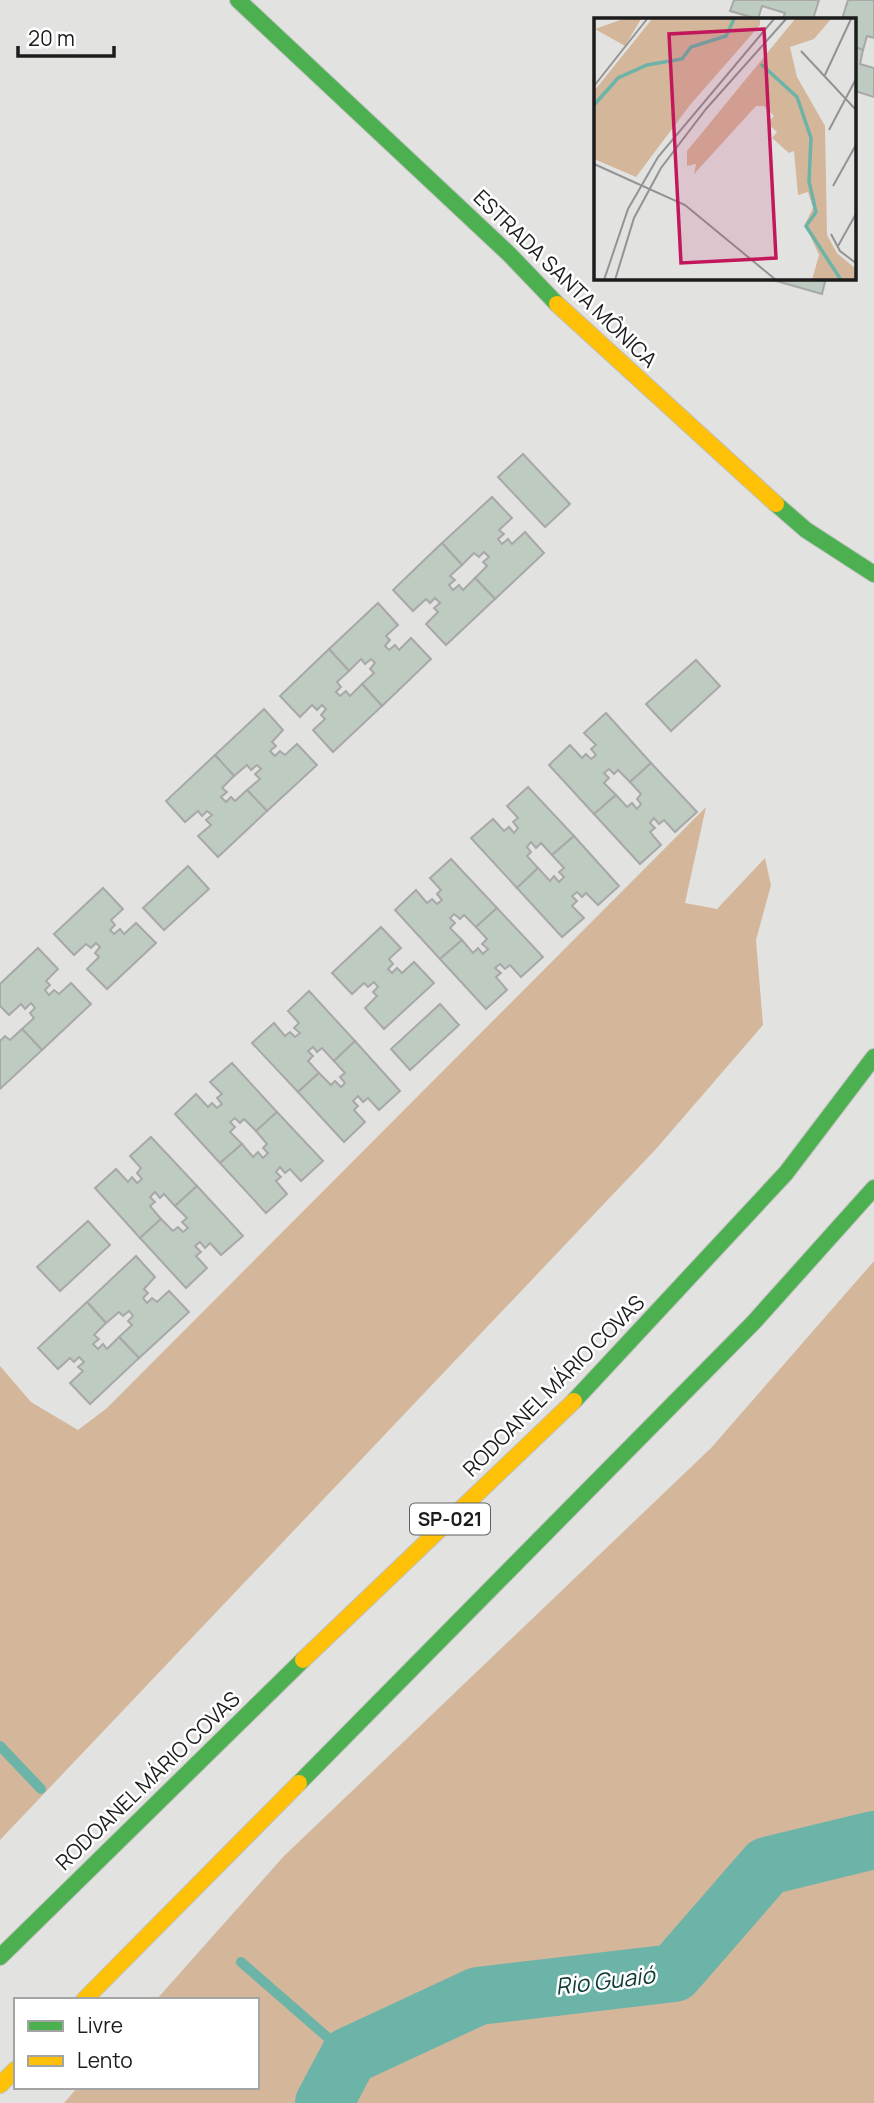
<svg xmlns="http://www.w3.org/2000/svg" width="874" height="2103" font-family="Manrope,sans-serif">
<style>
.forest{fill:#d4b69a}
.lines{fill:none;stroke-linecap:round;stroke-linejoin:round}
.stream{stroke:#6cb3a8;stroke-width:10}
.river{stroke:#6cb3a8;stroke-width:58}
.building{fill:#becbc1;stroke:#a7a8a7;stroke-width:2}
.fast-casing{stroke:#bfc0be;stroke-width:18}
.slow-casing{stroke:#bfc0be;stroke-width:18}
.fast{stroke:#4caf50;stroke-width:16}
.slow{stroke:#ffc107;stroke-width:16}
.labels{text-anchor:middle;stroke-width:5;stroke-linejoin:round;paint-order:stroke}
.shield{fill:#fff;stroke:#5f605f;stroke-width:2}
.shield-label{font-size:19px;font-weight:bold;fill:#1b1c1b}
.street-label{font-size:21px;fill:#1b1c1b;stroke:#fff}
.water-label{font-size:23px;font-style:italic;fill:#0d3b35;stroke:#fff}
.inset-river{fill:none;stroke:#6cb3a8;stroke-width:3.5}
.inset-road{fill:none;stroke:#929392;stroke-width:2}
.view{fill:#c2185b;fill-opacity:0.15;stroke:#c2185b;stroke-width:3.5}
.inset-edge{fill:none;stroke:#1b1c1b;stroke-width:3.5}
</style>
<rect width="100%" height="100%" fill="#e2e3e1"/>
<g class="forest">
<path d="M 706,807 L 685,903 L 717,909 L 765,858 L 771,885 L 756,940 L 763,1025 L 656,1149 L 0,1840 L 0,1366 L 31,1402 L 78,1430 L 107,1408 Z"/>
<path d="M 874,1261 L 874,2103 L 64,2103 L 78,2087 L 257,2087 L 257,2000 L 156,2000 L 284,1856 L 711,1448 Z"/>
</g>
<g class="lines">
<g class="stream">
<path d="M 0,1746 L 41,1789"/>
<path d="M 241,1962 L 349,2056"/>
</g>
<path class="river" d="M 324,2103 L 349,2056 L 478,1996 L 674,1973 L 767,1866 L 874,1840"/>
</g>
<g class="building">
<path d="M 734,0 L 819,0 L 813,19 L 783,19 L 785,13 L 762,6 L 758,19 L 730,11 Z"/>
<path d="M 848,0 L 874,0 L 874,38 L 867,36 L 863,50 L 855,47 L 855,19 L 842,19 Z"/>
<path d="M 855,47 L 863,50 L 860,64 L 874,68 L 874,97 L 855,91 Z"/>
<path d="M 766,278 L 826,278 L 822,294 Z"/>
<path d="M 523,454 L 570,504 L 545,527 L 498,477 Z"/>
<path d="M 492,497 L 512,518 L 499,530 L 504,534 L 498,539 L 502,544 L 508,539 L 512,544 L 525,532 L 544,553 L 495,599 L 475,578 L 487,566 L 483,562 L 489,557 L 484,552 L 479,557 L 474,553 L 462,565 L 442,543 Z"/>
<path d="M 442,543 L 462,565 L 450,576 L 455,580 L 449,585 L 453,590 L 459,585 L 463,590 L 475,578 L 495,599 L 446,645 L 426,624 L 438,612 L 434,608 L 440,603 L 435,598 L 430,603 L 426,599 L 413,611 L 393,590 Z"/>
<path d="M 378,603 L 398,625 L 386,636 L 390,640 L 385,646 L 389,650 L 395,645 L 399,650 L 411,638 L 431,659 L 382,706 L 362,684 L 374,673 L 370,669 L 375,663 L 371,659 L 365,664 L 361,659 L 349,671 L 329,649 Z"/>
<path d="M 329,649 L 349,671 L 337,682 L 341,687 L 336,692 L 340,696 L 346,691 L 350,696 L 362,684 L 382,706 L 333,752 L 313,730 L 325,719 L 321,715 L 326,709 L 322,705 L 317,710 L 312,705 L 300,717 L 280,696 Z"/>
<path d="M 696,660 L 720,686 L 671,731 L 646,704 Z"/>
<path d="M 264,709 L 283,730 L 272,742 L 276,746 L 270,751 L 275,756 L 280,751 L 285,755 L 297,744 L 317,765 L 267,811 L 247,790 L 260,779 L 255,774 L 261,769 L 257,765 L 251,770 L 247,765 L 234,776 L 215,755 Z"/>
<path d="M 606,713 L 651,763 L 630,782 L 618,770 L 614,774 L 609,769 L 604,773 L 609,778 L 604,783 L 616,795 L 594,814 L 549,765 L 570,745 L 582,758 L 586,754 L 591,759 L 596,755 L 591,749 L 596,745 L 584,733 Z"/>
<path d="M 215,755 L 234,776 L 222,788 L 227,792 L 221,797 L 226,802 L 231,797 L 235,801 L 247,790 L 267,811 L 218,857 L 198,836 L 211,825 L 206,820 L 212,815 L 207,811 L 202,816 L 198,811 L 185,822 L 166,801 Z"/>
<path d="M 651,763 L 697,812 L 675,832 L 664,820 L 659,824 L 654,818 L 650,823 L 655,828 L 650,832 L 661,845 L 640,864 L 594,814 L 616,795 L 627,807 L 632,803 L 637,809 L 641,804 L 637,799 L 641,794 L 630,782 Z"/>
<path d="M 528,787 L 574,836 L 552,855 L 541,843 L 536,848 L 531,842 L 527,847 L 531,852 L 527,856 L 538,868 L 517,888 L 471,838 L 493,819 L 504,831 L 509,827 L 514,833 L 518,828 L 513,822 L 518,818 L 507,806 Z"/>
<path d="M 574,836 L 619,886 L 598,905 L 586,893 L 582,897 L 577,892 L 572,896 L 577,901 L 572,906 L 584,918 L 562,937 L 517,888 L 538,868 L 550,881 L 554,876 L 559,882 L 564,877 L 559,872 L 564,868 L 552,855 Z"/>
<path d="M 451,859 L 497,908 L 476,927 L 464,915 L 460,919 L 454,914 L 450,918 L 455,923 L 450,928 L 462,940 L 440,959 L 395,910 L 416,890 L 427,903 L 432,899 L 437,904 L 442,900 L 437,894 L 441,890 L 430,878 Z"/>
<path d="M 188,866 L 209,889 L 164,930 L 143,908 Z"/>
<path d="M 103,888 L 123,909 L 111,920 L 115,925 L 110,930 L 114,934 L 120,929 L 124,934 L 136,923 L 156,943 L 107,989 L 87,969 L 99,957 L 95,953 L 100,947 L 96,943 L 91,948 L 86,944 L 74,955 L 54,934 Z"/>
<path d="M 497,908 L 543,957 L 521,977 L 510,965 L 505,969 L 500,964 L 495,968 L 501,973 L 496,977 L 507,990 L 486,1009 L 440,959 L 462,940 L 473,953 L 478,948 L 483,954 L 488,949 L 482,944 L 487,939 L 476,927 Z"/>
<path d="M 381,927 L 401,948 L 389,959 L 393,964 L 388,969 L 392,973 L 397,968 L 402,973 L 414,962 L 434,983 L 384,1029 L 365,1008 L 377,996 L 373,992 L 378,987 L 374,982 L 368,987 L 364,983 L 352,994 L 332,973 Z"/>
<path d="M 38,948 L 58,969 L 46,981 L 50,985 L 45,990 L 49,995 L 54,990 L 59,994 L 71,983 L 91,1004 L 42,1050 L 22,1029 L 34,1018 L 30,1013 L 35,1008 L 31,1003 L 25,1009 L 21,1004 L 9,1015 L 0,1006 L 0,984 Z"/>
<path d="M 309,991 L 355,1041 L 334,1061 L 322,1048 L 317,1052 L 313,1047 L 308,1051 L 313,1056 L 308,1061 L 319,1073 L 298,1092 L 252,1043 L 274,1023 L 285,1036 L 290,1032 L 295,1037 L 300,1033 L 294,1028 L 299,1023 L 288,1011 Z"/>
<path d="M 440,1004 L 459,1025 L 410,1070 L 391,1049 Z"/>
<path d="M 22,1029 L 42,1050 L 0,1089 L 0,1041 L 5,1036 L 10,1040 Z"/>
<path d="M 355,1041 L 400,1091 L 379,1110 L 368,1098 L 363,1102 L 358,1096 L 353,1101 L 358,1106 L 354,1110 L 365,1122 L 344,1142 L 298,1092 L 319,1073 L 331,1085 L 335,1081 L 341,1087 L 345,1083 L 340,1077 L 345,1073 L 334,1061 Z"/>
<path d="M 232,1063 L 277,1112 L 256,1131 L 244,1119 L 240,1123 L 235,1118 L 230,1122 L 235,1127 L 230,1132 L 242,1144 L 220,1163 L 175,1114 L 196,1094 L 208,1107 L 212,1103 L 217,1108 L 222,1104 L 217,1098 L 222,1094 L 210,1082 Z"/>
<path d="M 277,1112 L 323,1161 L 301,1181 L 290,1169 L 285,1173 L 280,1167 L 276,1172 L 281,1177 L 276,1181 L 287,1194 L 266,1213 L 220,1163 L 242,1144 L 253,1157 L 258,1152 L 263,1158 L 268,1153 L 263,1148 L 267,1144 L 256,1131 Z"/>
<path d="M 151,1137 L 197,1186 L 175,1206 L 164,1194 L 160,1198 L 155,1192 L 150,1197 L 155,1202 L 150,1206 L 161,1219 L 140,1238 L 95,1188 L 116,1169 L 128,1182 L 132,1177 L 137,1183 L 142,1179 L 137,1173 L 141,1168 L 130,1156 Z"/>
<path d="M 197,1186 L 243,1236 L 221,1255 L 210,1243 L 205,1248 L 200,1242 L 195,1246 L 201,1252 L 196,1256 L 207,1268 L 186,1288 L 140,1238 L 161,1219 L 173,1231 L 178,1227 L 183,1232 L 188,1228 L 182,1222 L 187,1218 L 175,1206 Z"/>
<path d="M 88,1221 L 110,1245 L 60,1291 L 37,1267 Z"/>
<path d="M 136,1256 L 155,1277 L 144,1289 L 148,1293 L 143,1298 L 147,1303 L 152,1298 L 157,1302 L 169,1291 L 189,1312 L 139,1358 L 119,1337 L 132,1325 L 128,1321 L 133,1316 L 129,1311 L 123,1316 L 119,1312 L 106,1323 L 87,1302 Z"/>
<path d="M 87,1302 L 106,1323 L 94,1335 L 99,1339 L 93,1344 L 98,1349 L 103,1344 L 107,1349 L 119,1337 L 139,1358 L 90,1404 L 70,1383 L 83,1371 L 78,1367 L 84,1362 L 79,1357 L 74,1362 L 70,1358 L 58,1369 L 38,1348 Z"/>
</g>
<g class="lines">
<g class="fast-casing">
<g id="fast">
<path d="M 238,0 L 509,254 L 557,304"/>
<path d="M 776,504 L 806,530 L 874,574"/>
<path d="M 574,1401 L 786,1173 L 874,1057"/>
<path d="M 299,1783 L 754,1322 L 874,1188"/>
<path d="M 0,1957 L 303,1660"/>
</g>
</g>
<g class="slow-casing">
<g id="slow">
<path d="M 557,304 L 776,504"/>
<path d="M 303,1660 L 574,1401"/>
<path d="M 84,2000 L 299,1783"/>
<path d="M 0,2085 L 16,2069"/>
</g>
</g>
<use href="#fast" class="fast"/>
<use href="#slow" class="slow"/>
</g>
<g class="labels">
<rect class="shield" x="410" y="1503.5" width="80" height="31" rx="5"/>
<g class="shield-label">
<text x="450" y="1526">SP-021</text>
</g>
<g class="street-label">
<text transform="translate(565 279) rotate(44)" y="7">ESTRADA SANTA MÔNICA</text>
<text transform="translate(554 1386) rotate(-45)" y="7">RODOANEL MÁRIO COVAS</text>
<text transform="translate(148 1781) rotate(-44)" y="7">RODOANEL MÁRIO COVAS</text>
</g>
<g class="water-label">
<text transform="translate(605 1981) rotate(-7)" y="8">Rio Guaió</text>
</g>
</g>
<g transform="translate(594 18)">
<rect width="262" height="262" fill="#e2e3e1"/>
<path d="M 29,1 L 47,1 L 31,28 L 1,11 ZM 58,1 L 166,1 L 166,7 L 96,87 L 42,159 L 0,141 L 0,73 ZM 201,1 L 237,1 L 220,21 L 196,29 L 203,59 L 231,108 L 233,217 L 243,235 L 262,251 L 262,262 L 218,262 L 225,237 L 211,206 L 219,190 L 214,174 L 204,177 L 200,133 L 195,135 L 178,120 L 183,114 L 173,105 L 180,98 L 170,88 L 162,88 L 100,156 L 102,146 L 93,148 L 93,133 Z" fill="#d4b69a"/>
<path class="inset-river" d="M 167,46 L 203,79 L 217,120 L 215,163 L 222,194 L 212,208 L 247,262M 0,87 L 24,60 L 53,47 L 88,41 L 97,29 L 132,18 L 140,1"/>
<path class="inset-road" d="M 207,33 L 263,93M 230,59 L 257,1M 0,68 L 53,1M 235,112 L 263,59M 0,146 L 91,187 L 182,262M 239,168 L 263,125M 237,216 L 246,233 L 263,246M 244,228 L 263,194M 10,262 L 34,191 L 64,139 L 180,1M 21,262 L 40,200 L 67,150 L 112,91 L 192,1"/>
<path class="view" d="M 170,11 L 182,240 L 87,245 L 75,16 Z"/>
<rect width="262" height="262" class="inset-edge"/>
</g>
<rect x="14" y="1998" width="245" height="91" fill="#ffffff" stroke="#a4a4a4" stroke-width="2"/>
<rect x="28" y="2021" width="35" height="10" fill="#4caf50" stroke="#a4a4a4" stroke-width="2"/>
<text x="77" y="2033" font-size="21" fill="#1b1c1b">Livre</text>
<rect x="28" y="2056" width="35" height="10" fill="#ffc107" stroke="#a4a4a4" stroke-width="2"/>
<text x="77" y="2068" font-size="21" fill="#1b1c1b">Lento</text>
<path d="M18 46v10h96v-10" fill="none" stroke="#1b1c1b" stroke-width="3.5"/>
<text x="28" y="46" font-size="21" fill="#1b1c1b" stroke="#ffffff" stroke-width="5" paint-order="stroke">20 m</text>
</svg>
